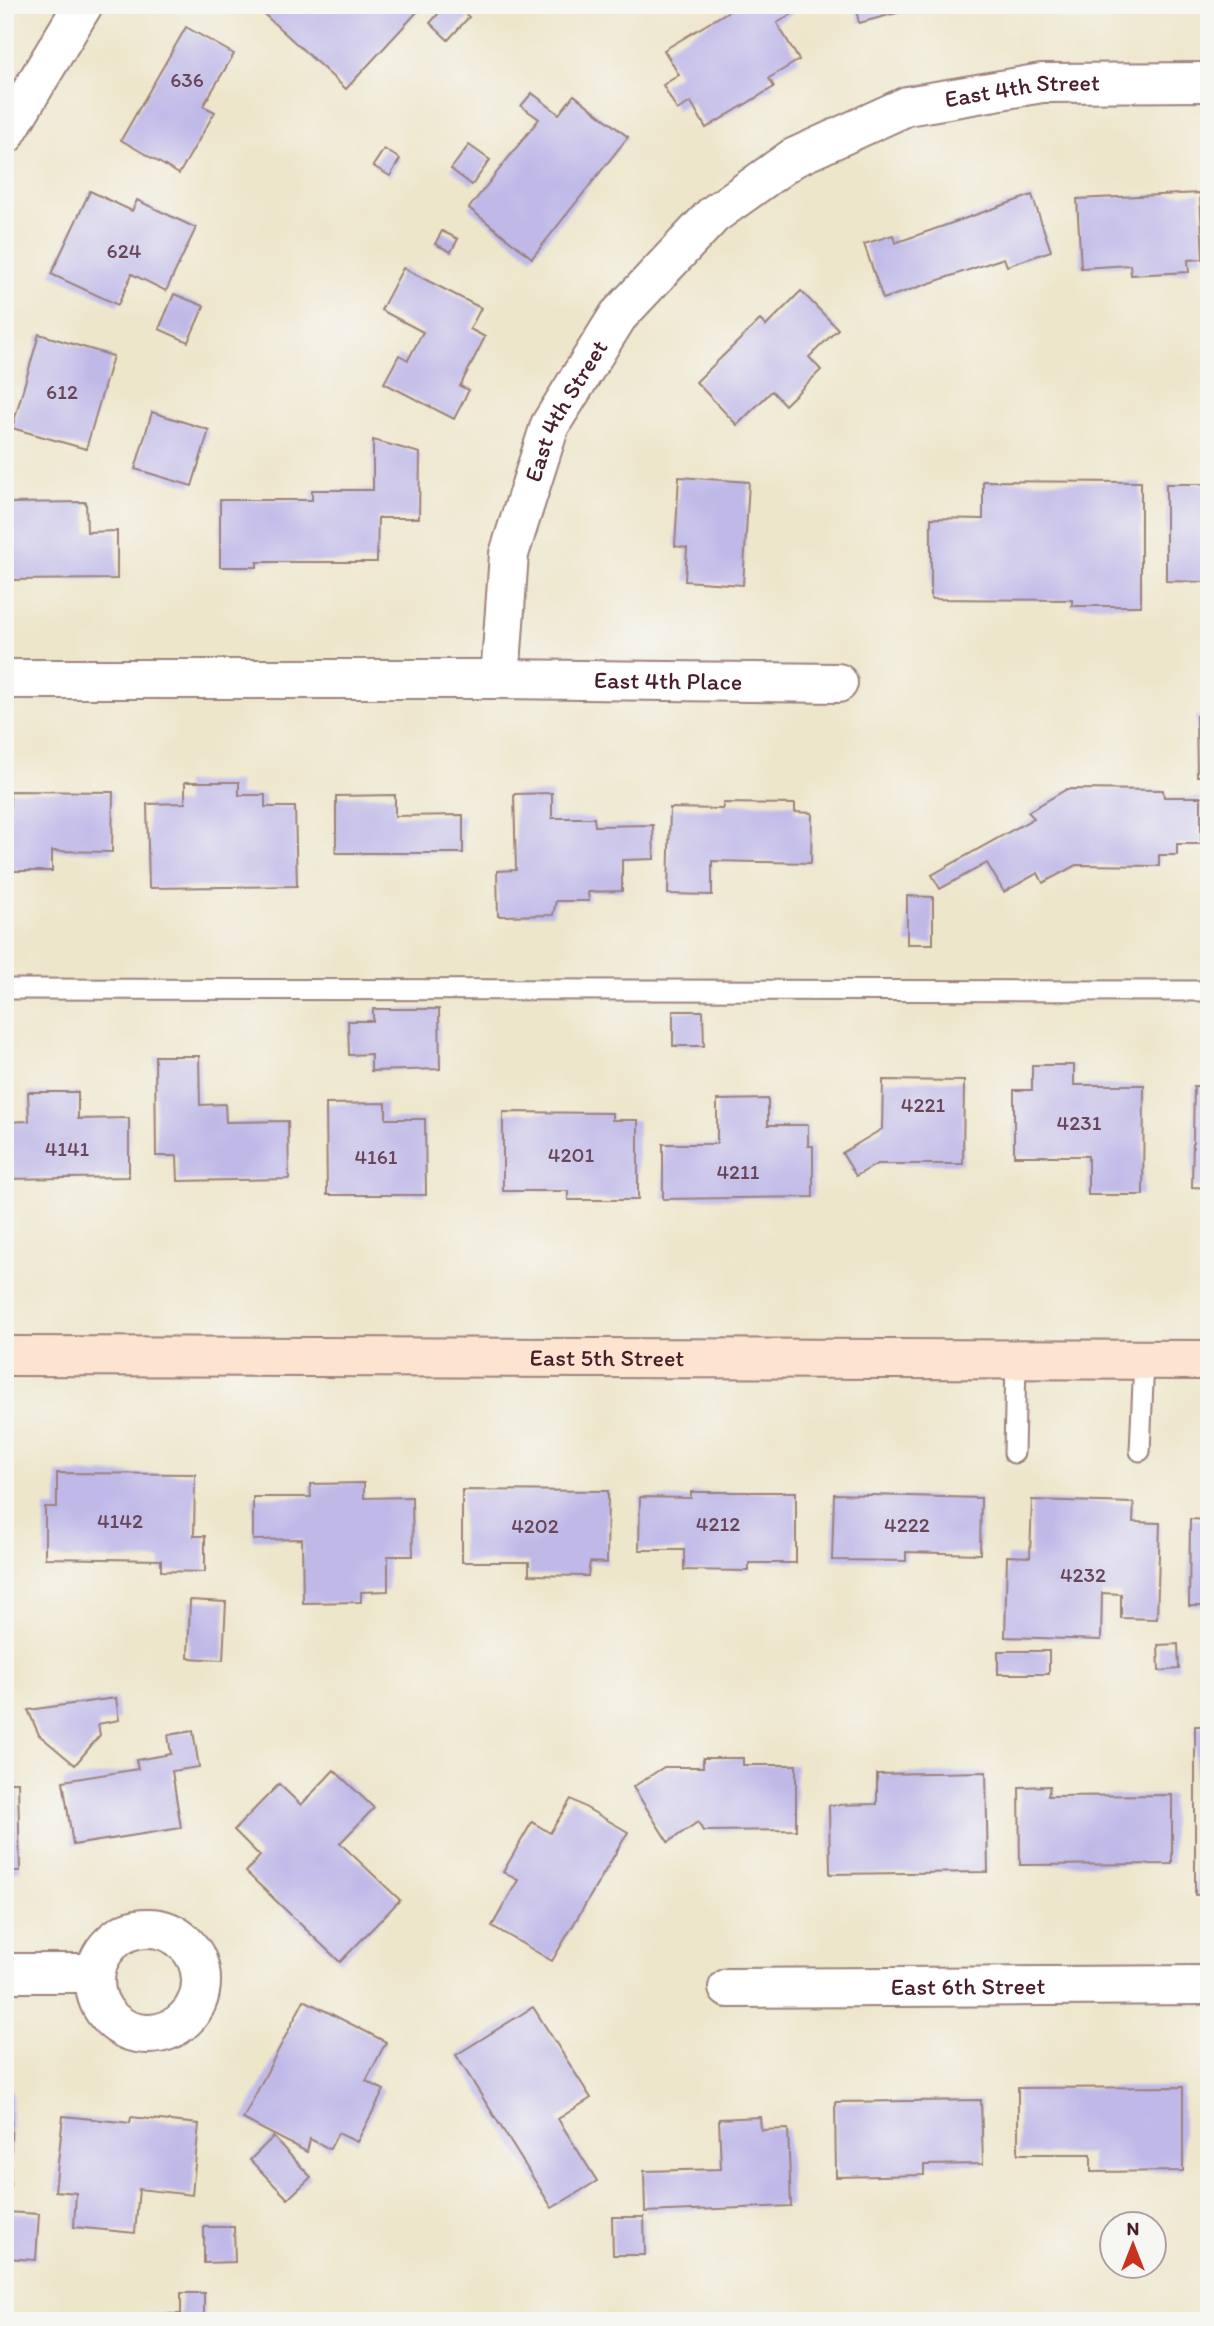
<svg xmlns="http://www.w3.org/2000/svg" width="1214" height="2326" font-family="Itim,sans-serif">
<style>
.building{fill:#c0b9e8}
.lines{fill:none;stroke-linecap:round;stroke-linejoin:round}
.lane-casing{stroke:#9c827b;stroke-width:23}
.street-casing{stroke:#9c827b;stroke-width:42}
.secondary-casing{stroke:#9c827b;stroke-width:42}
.lane{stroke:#fff;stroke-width:19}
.street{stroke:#fff;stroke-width:38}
.secondary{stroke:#fde4d1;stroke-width:38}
.labels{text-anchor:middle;stroke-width:5;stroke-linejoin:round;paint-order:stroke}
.number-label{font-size:21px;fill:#68465a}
.street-label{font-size:24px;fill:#4a1f2b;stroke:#f6f6f2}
</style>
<rect width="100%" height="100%" fill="#f6f6f2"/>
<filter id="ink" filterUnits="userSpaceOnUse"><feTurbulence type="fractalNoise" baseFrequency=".0143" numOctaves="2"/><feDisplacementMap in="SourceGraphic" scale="14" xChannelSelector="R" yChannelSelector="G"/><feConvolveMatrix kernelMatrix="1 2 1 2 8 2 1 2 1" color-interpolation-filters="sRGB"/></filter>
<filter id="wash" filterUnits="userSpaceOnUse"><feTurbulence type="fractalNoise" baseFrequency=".00686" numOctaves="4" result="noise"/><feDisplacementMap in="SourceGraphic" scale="28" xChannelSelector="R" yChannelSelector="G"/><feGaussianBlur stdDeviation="1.57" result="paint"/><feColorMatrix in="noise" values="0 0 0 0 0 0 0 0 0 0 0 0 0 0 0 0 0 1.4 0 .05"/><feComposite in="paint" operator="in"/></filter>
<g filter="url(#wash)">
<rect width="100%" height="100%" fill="#eee6cb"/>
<g id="blocks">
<g class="building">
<path d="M 254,5 L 318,5 L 320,7 L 322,5 L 412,5 L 418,11 L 346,89 Z"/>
<path d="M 446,5 L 455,5 L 469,17 L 448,40 L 430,23 Z"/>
<path d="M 739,5 L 794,5 L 797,11 L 777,23 L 799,60 L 769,78 L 774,87 L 706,128 L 691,102 L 677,110 L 663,85 L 679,75 L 664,50 Z"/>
<path d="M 855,5 L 923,5 L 923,6 L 859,23 Z"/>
<path d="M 186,27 L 234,54 L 203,106 L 215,112 L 179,174 L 121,140 Z"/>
<path d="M 532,93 L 559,114 L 574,95 L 628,137 L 532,258 L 469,208 L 539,119 L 521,106 Z"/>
<path d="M 469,145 L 490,160 L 472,185 L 451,169 Z"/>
<path d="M 384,149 L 400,159 L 390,176 L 373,166 Z"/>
<path d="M 90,191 L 132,211 L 137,200 L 196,228 L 166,291 L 132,274 L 118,305 L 51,274 Z"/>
<path d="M 1200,193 L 1203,259 L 1188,260 L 1189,272 L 1131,275 L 1130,265 L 1081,268 L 1077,199 Z"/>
<path d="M 1032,195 L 1051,251 L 1007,266 L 1004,258 L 883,299 L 864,244 L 893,235 L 895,243 Z"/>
<path d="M 442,231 L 458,239 L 451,252 L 435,244 Z"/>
<path d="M 403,268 L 481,308 L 470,329 L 485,337 L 460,386 L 469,390 L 454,419 L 384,383 L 399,355 L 408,360 L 423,332 L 381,310 Z"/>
<path d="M 801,291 L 838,329 L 809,357 L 821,370 L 785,405 L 772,391 L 737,425 L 696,382 L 760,320 L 766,326 Z"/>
<path d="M 174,294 L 204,306 L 188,342 L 159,329 Z"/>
<path d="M 39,334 L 113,356 L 86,449 L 12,428 Z"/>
<path d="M 152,412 L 209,430 L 192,486 L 135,469 Z"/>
<path d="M 373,440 L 420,453 L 419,518 L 378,518 L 377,562 L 257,562 L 257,567 L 220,567 L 220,500 L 312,500 L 312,490 L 373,490 Z"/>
<path d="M 679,477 L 749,482 L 743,585 L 685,581 L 687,548 L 675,546 Z"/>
<path d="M 983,481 L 1141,482 L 1141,606 L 1072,606 L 1072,600 L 931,599 L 931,518 L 983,519 Z"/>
<path d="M 1166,484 L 1209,484 L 1209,582 L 1166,581 Z"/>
<path d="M 86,502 L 87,532 L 117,531 L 117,579 L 5,580 L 5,525 L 9,525 L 8,503 Z"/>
<path d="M 1196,716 L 1209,716 L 1209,776 L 1197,776 Z"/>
<path d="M 185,782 L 239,782 L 239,795 L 265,795 L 265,807 L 295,807 L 297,886 L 149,888 L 147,804 L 185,803 Z"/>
<path d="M 1067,789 L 1163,790 L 1164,797 L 1201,797 L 1201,844 L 1177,844 L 1177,855 L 1159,855 L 1159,866 L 1076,865 L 1043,883 L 1038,873 L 1004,892 L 987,863 L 940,889 L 932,875 L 1034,818 L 1028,812 Z"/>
<path d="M 10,791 L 113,792 L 112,852 L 52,851 L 52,871 L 10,871 Z"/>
<path d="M 552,793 L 552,818 L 594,818 L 595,826 L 653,825 L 654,859 L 622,860 L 622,891 L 588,892 L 589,901 L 556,901 L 553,915 L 498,916 L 497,871 L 516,870 L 514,794 Z"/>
<path d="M 395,795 L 395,816 L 463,815 L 463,853 L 336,853 L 336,796 Z"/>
<path d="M 723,803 L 795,804 L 795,812 L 812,813 L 811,863 L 712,861 L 712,895 L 668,894 L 670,808 L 723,809 Z"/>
<path d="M 907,896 L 933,897 L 933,944 L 907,944 Z"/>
<path d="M 373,1009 L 439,1009 L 440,1069 L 371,1071 L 371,1054 L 349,1055 L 348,1021 L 373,1021 Z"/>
<path d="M 673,1011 L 703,1011 L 704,1046 L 673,1046 Z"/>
<path d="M 155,1056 L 199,1056 L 200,1105 L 225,1104 L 226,1122 L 288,1121 L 289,1179 L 178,1181 L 177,1156 L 156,1156 Z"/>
<path d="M 1032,1065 L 1074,1065 L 1074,1085 L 1144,1085 L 1143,1195 L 1088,1195 L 1088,1156 L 1014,1156 L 1014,1090 L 1032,1090 Z"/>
<path d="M 883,1080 L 964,1081 L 963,1164 L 877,1164 L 856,1176 L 842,1153 L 882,1129 Z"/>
<path d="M 1194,1086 L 1209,1086 L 1209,1188 L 1192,1187 Z"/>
<path d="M 28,1092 L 78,1092 L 78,1119 L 129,1118 L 129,1177 L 5,1179 L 5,1122 L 29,1121 Z"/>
<path d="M 768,1099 L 768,1125 L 808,1125 L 808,1146 L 813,1146 L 813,1197 L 663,1199 L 663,1144 L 717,1144 L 717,1100 Z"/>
<path d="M 386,1103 L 386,1119 L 425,1119 L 426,1195 L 327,1195 L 326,1104 Z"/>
<path d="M 503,1112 L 612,1113 L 612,1120 L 638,1120 L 638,1200 L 568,1200 L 568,1191 L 503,1191 Z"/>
<rect x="5" y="1469" width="5" height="72"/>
<path d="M 57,1473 L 195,1474 L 194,1536 L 205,1536 L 205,1572 L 161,1571 L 161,1560 L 45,1558 L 45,1507 L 57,1507 Z"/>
<path d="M 364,1483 L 364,1498 L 412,1497 L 413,1556 L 388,1556 L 388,1591 L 361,1592 L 361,1602 L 303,1603 L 302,1539 L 253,1540 L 253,1497 L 311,1497 L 310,1484 Z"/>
<path d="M 462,1490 L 608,1491 L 607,1563 L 590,1562 L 588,1576 L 529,1575 L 529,1562 L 462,1562 Z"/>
<path d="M 691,1492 L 796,1492 L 796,1563 L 749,1563 L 749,1571 L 684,1570 L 684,1550 L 639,1550 L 640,1497 L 691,1498 Z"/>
<path d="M 834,1494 L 981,1498 L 980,1554 L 906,1552 L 906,1561 L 832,1560 Z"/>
<path d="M 1032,1500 L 1134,1503 L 1133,1522 L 1160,1523 L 1157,1619 L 1121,1618 L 1121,1594 L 1102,1593 L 1101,1640 L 1005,1637 L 1007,1556 L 1030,1557 Z"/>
<path d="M 1190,1519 L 1209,1520 L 1209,1606 L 1189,1606 Z"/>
<path d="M 190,1600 L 226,1602 L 223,1660 L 188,1658 Z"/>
<path d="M 1178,1644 L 1179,1669 L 1159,1671 L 1158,1645 Z"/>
<rect x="998" y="1651" width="51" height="23"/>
<path d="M 116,1698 L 119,1720 L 98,1724 L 100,1735 L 75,1765 L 39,1735 L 28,1710 Z"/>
<path d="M 1195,1726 L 1209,1726 L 1209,1894 L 1195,1895 Z"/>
<path d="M 193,1731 L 199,1767 L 172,1771 L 181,1828 L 73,1845 L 63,1781 L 138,1769 L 136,1760 L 171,1754 L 168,1735 Z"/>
<path d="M 703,1758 L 743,1758 L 743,1765 L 796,1765 L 796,1830 L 703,1831 L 698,1822 L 668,1842 L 633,1787 L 664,1767 L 703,1767 Z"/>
<path d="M 334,1770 L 374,1808 L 340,1843 L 400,1900 L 340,1962 L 246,1872 L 260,1856 L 234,1830 L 279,1784 L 301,1805 Z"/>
<path d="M 986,1772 L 988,1872 L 830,1874 L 829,1805 L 877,1804 L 877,1774 Z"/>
<path d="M 5,1782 L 18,1782 L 20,1871 L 5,1871 Z"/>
<path d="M 1050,1786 L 1048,1796 L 1172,1795 L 1172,1864 L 1020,1865 L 1019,1787 Z"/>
<path d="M 571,1799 L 628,1832 L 552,1961 L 492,1926 L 518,1880 L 503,1872 L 532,1822 L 550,1833 Z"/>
<path d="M 304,2000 L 386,2042 L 366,2081 L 384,2090 L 357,2142 L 338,2133 L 330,2149 L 310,2139 L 307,2152 L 243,2119 Z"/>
<path d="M 533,2007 L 591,2098 L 558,2119 L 597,2181 L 552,2208 L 456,2055 Z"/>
<path d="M 1183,2087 L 1183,2171 L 1091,2172 L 1091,2154 L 1018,2154 L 1018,2088 Z"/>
<path d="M 5,2090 L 12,2090 L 10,2189 L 5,2189 Z"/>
<path d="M 981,2100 L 983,2164 L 924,2165 L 924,2175 L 836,2177 L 835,2102 Z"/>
<path d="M 63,2116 L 130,2123 L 131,2117 L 199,2124 L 192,2195 L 139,2189 L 135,2233 L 74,2227 L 76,2193 L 55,2191 Z"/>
<path d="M 760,2117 L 761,2130 L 788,2129 L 791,2206 L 645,2212 L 644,2171 L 721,2169 L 719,2119 Z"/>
<path d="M 273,2137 L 311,2177 L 288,2199 L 250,2160 Z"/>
<path d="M 6,2212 L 39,2214 L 36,2260 L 5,2258 Z"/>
<path d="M 612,2217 L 644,2217 L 645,2255 L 613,2255 Z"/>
<path d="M 204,2227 L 234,2227 L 235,2262 L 204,2263 Z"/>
<path d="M 181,2293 L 204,2293 L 204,2321 L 143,2321 L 143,2314 L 181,2314 Z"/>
</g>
</g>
</g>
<g filter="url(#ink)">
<use href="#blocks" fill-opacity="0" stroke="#9c827b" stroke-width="2"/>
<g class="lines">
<g class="lane-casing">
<g id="lane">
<path d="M 5,989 L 1209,991"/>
<path d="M 1140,1451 L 1144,1360"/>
<path d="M 1014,1453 L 1016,1360"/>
</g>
</g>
<g class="street-casing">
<g id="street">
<path d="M 5,135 L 83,5"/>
<path id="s1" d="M 5,679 L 500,679 L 509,554 L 550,425 L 618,316 L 713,215 L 793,158 L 907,106 L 1042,83 L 1209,82"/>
<path id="s2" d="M 500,679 L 838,683"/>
<circle cx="148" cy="1981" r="53"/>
<path d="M 5,1973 L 95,1973"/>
<path id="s3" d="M 728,1988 L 1209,1985"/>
</g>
</g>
<g class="secondary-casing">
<g id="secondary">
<path id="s4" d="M 5,1356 L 1209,1360"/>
</g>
</g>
<use href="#lane" class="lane"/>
<use href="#street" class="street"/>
<use href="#secondary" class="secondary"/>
</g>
</g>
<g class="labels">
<g class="number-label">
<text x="187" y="87">636</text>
<text x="124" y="258">624</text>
<text x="62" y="399">612</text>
<text x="923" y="1112">4221</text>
<text x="1079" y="1130">4231</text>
<text x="67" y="1156">4141</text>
<text x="571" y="1162">4201</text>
<text x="376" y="1164">4161</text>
<text x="738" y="1179">4211</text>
<text x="120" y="1528">4142</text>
<text x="718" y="1531">4212</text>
<text x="907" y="1532">4222</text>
<text x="535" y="1533">4202</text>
<text x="1083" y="1582">4232</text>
</g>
<g class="street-label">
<text dy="8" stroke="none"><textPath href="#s1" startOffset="1363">East 4th Street</textPath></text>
<text dy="8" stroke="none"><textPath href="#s1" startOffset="775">East 4th Street</textPath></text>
<text dy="8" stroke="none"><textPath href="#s2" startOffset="168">East 4th Place</textPath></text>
<text dy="8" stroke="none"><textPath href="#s4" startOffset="602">East 5th Street</textPath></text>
<text dy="8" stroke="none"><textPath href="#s3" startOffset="240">East 6th Street</textPath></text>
</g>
</g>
<rect width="1214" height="2326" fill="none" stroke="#f6f6f2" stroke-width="28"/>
<g transform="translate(1133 2245)"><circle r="33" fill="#f6f6f2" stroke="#b1a0a2" stroke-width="2"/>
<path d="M0-5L12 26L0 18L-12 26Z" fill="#c8321e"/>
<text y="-10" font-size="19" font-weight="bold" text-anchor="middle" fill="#4a1f2b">N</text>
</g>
</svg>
